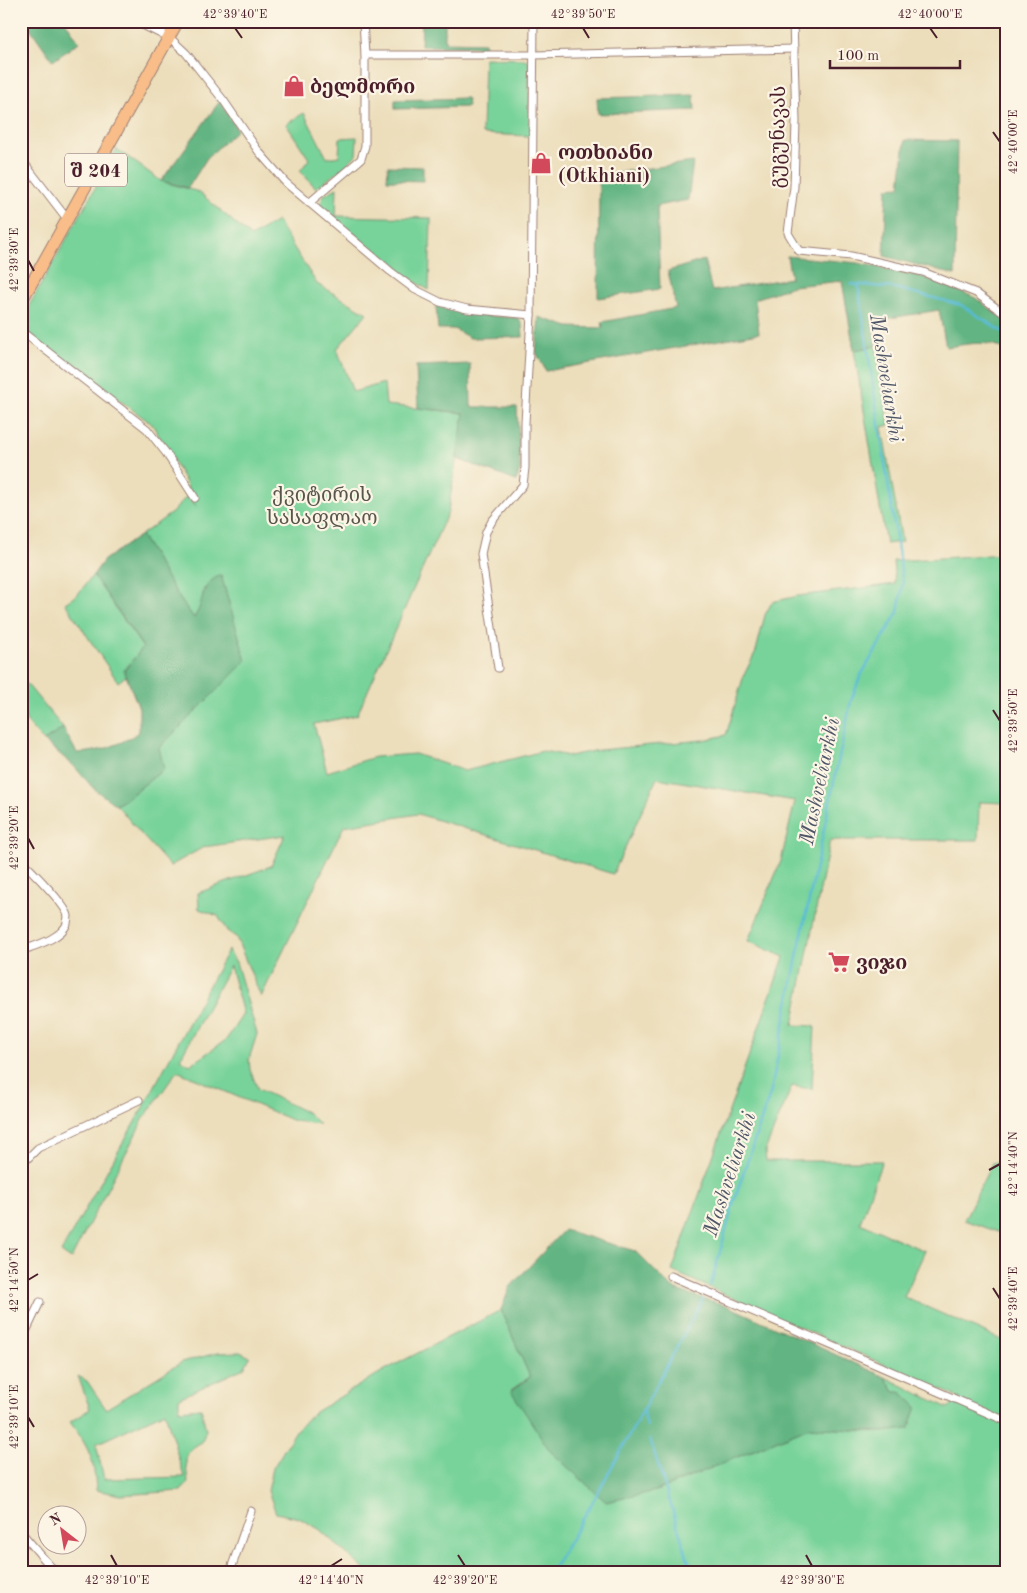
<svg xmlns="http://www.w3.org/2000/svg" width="1027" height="1593" font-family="'Old Standard TT','Noto Serif Georgian',serif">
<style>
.green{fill:#78d39a;stroke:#617962;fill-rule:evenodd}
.forest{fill:#62b582;stroke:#566a56}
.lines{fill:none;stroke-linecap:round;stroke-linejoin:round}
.stream{stroke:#58bbd6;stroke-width:2.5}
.minor-casing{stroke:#9b7e73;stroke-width:9}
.tertiary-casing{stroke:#9b7e73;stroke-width:11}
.primary-casing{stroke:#9b7e73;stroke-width:13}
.minor{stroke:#fff;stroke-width:7}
.tertiary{stroke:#fff;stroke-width:9}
.primary{stroke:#f8bd89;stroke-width:11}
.ticks{fill:none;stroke:#4a1f2b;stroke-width:2}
.labels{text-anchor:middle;stroke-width:4.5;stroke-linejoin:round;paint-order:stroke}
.shield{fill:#fcf5e5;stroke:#7f5f63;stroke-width:1}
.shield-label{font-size:19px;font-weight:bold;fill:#4a1f2b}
.poi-label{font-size:20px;font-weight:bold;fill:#4a1f2b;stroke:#fcf5e5;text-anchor:start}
.street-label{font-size:20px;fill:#4a1f2b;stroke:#fcf5e5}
.park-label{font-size:20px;fill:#58554c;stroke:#fcf5e5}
.water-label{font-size:21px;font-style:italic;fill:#4f5667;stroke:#fcf5e5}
.neatline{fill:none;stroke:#4a1f2b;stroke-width:2}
.ticks-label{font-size:12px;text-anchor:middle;fill:#4a1f2b}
</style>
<rect width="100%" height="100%" fill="#fcf5e5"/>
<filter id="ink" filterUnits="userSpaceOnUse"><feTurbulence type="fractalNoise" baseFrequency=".02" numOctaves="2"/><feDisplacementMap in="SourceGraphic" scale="10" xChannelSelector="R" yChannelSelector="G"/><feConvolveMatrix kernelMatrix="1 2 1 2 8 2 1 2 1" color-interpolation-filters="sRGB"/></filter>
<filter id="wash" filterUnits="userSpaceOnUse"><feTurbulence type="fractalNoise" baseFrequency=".0096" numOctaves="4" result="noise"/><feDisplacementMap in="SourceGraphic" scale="20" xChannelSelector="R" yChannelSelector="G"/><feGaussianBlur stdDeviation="1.12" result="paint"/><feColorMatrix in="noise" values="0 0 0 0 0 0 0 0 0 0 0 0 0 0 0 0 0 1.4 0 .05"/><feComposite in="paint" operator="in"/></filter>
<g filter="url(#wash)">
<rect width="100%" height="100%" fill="#ecdebb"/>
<g class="green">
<path d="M 484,58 L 525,59 L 529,62 L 530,136 L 482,134 Z"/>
<path d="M 304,113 L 327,158 L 339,156 L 340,138 L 357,137 L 356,155 L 343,168 L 316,188 L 300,171 L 309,159 L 286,124 Z"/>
<path d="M 117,149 L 161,181 L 199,192 L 251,237 L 277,221 L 317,284 L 367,313 L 337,349 L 353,392 L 384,383 L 386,405 L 464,413 L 448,512 L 357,715 L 314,724 L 327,772 L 375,757 L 415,754 L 465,771 L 543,751 L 569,756 L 599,750 L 703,740 L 726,735 L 744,675 L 756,651 L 765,615 L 772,602 L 798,596 L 895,584 L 893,561 L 1006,554 L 1006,803 L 979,802 L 978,840 L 830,840 L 793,1025 L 815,1026 L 812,1089 L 792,1086 L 765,1151 L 766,1161 L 882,1161 L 860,1223 L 925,1251 L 904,1297 L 1006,1342 L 1006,1572 L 367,1572 L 319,1529 L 299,1518 L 276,1513 L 268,1491 L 273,1468 L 297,1429 L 315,1412 L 383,1371 L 501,1310 L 530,1377 L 511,1390 L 656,1491 L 809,1427 L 883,1432 L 894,1392 L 885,1377 L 948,1408 L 960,1398 L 672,1271 L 784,957 L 748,941 L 781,861 L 795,801 L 657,778 L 613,874 L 418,814 L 344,826 L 261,997 L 236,937 L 227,931 L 218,916 L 199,909 L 198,893 L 271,866 L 285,835 L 204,847 L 170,866 L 140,833 L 121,810 L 116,805 L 126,799 L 159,748 L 246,661 L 204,588 L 201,606 L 194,618 L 180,599 L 141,535 L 173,512 L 187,496 L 196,507 L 184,479 L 152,424 L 21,328 L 21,320 Z"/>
<path d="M 337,188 L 336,216 L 431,218 L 429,290 L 405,276 L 322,209 L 320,205 L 324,195 Z"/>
<path d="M 876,346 L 889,425 L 882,427 L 902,542 L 886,544 L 854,350 Z"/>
<path d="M 93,575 L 143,648 L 124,670 L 126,676 L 118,682 L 65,603 L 78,594 Z"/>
<path d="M 21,677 L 63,728 L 44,741 C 19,717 21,711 21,677 Z"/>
<path d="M 228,950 L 236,962 L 257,1034 L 249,1059 L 250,1070 L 258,1089 L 308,1113 L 319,1124 L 294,1121 L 177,1071 L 144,1118 L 71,1259 L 61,1252 L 145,1104 ZM 230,966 L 243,1014 L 226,1040 L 190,1065 L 180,1059 Z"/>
<path d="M 1006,1162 L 1006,1235 L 964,1220 L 992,1163 Z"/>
<path d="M 240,1352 L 250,1357 L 244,1368 L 179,1398 L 179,1410 L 201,1408 L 206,1430 L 202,1442 C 181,1453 186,1461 188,1482 L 181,1491 L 120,1495 L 96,1490 C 94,1458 89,1448 70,1422 L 90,1409 L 78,1376 L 87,1381 L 106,1409 L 182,1362 L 217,1353 ZM 165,1412 L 184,1477 L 104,1479 L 96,1444 Z"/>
</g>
<g class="forest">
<path d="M 25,21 L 65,21 L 79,42 L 53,61 Z"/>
<path d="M 422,21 L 445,21 L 445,42 L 485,43 L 485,47 L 421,46 Z"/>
<path d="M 694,95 L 695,110 L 598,114 L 597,98 Z"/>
<path d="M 467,98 L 468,107 L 395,109 L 395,100 Z"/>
<path d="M 220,101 L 237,130 L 207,158 L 188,188 L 161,181 Z"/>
<path d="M 905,140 L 957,141 L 955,275 L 884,256 L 887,188 L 900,187 Z"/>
<path d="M 693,162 L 688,200 L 657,206 L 660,289 L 598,298 L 599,175 Z"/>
<path d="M 388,166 L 423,167 L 423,181 L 387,180 Z"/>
<path d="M 787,256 L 858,263 L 920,276 L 974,297 L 1006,320 L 1006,351 C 990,338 964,345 946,347 L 939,310 L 872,321 L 876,346 L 854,350 L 842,281 L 793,286 L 755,299 L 759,333 L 546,371 L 536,352 L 539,317 L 569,327 L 603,328 L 602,322 L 676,308 L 668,271 L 704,260 L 712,291 L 791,278 Z"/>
<path d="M 436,306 L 465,314 L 518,318 L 522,324 L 523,337 L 470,338 L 454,329 L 438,329 Z"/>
<path d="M 470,364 L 471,407 L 517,407 L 520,469 L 516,481 L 457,459 L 464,413 L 418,408 L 416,366 Z"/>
<path d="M 141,535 L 180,599 L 194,618 C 206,600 198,585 221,575 L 246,661 L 159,748 L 164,769 L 126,799 L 116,805 L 94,789 L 73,765 L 44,741 L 63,728 L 77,753 C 100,752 120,745 139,732 L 139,708 L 124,671 L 143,647 L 93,575 L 104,560 Z"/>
<path d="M 564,1230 L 635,1251 L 667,1283 L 676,1290 L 728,1306 L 885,1377 L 894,1392 L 901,1392 L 917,1407 L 909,1429 L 883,1432 L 809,1427 L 656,1491 L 606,1502 L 550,1451 L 511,1391 L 530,1377 L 501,1310 L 510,1287 Z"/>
</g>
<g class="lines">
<g class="stream">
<path d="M 851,284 L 895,288 L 961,305 L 1006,334"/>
<path d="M 710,1285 L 713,1277 L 734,1201 L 771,1091 L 797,957 L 851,701 L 860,677 L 898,612 L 903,583 L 858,285"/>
<path d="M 647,1426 L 643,1410 L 703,1299"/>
<path d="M 650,1439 L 692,1572"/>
<path d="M 551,1572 L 591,1505 L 643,1410"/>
</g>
</g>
</g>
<g filter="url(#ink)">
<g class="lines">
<g class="minor-casing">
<g id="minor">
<path d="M 793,21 L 796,121 L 794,187 L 788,233 L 799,251 L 851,256 L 923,272 L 976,293 L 1006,315"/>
<path d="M 169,37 L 186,53 L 224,101 L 259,152 L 286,183 L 390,271 L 414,289 L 440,302 L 467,309 L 531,315"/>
<path d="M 365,55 L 534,55 L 794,49"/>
<path d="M 21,159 L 68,220"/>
<path d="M 309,203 L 361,159 L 365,146 L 365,55 L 363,21"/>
<path d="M 21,331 L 147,429 L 166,453 L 195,498"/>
<path d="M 498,668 L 481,554 L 486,532 L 492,521 L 523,485 L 525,468 L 525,423 L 531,315 L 534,21"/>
<path d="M 21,860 C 31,870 66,905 68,916 C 68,917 67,923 67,924 C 60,939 36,945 21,951"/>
<path d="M 21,1165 L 38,1148 L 139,1100"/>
<path d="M 671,1276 L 1006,1421"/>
<path d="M 21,1342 L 40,1302"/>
<path d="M 21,1532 L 50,1566 L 57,1572"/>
<path d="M 230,1572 L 251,1511"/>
</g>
</g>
<g class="tertiary-casing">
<path id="tertiary" d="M 137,21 L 169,37"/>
</g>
<g class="primary-casing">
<path id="primary" d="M 21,302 L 178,21"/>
</g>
<use href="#minor" class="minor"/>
<use href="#tertiary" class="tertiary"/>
<use href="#primary" class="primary"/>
</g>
</g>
<path class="ticks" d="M 235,28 L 242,38M 583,28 L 589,38M 930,28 L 937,38M 993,132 L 1000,142M 28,260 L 34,271M 993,710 L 1000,721M 28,838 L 34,849M 989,1170 L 1000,1164M 28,1280 L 38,1274M 993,1288 L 1000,1299M 28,1417 L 34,1427M 111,1555 L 117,1566M 458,1555 L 465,1566M 806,1555 L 812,1566M 331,1566 L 342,1559"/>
<defs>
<g id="shop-bare" transform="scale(1.725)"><path d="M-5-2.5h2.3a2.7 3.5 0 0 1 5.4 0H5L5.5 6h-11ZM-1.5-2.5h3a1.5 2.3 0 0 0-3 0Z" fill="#d1495b" stroke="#fcf5e5" stroke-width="2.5" paint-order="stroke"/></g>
<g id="supermarket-bare" transform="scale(1.725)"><path d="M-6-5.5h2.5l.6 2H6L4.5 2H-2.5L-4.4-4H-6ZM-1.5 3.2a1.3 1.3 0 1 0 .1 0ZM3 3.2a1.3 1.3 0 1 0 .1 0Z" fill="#d1495b" stroke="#fcf5e5" stroke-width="2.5" paint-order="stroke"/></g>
</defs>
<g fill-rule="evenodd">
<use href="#shop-bare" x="294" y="86"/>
<use href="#shop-bare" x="541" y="163"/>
<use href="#supermarket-bare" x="839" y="962"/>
</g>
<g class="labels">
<rect class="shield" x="65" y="153.5" width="62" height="33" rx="4"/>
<g class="shield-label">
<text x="96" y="177">შ 204</text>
</g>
<g class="poi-label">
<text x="310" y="93">ბელმორი</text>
<text x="558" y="159">ოთხიანი<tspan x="558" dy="23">(Otkhiani)</tspan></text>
<text x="856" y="969">ვიჯი</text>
</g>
<g class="street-label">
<text transform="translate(777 137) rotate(-89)" y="7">გუგუნავას</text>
</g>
<g class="park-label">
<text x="322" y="501">ქვიტირის<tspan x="322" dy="23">სასაფლაო</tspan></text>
</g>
<g class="water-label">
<text transform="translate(887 378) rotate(81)" y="7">Mashveliarkhi</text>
<text transform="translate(819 781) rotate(-78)" y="7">Mashveliarkhi</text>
<text transform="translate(729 1174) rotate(-72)" y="7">Mashveliarkhi</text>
</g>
</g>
<rect width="1027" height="1593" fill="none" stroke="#fcf5e5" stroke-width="55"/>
<g transform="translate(62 1530) rotate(329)"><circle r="24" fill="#fcf5e5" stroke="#b59f9b"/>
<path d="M0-4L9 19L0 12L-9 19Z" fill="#d1495b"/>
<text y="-8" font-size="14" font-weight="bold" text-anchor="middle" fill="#4a1f2b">N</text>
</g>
<path d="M830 60v8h130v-8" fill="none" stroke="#4a1f2b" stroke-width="2.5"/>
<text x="837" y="60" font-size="15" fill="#4a1f2b" stroke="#fcf5e5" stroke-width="4" paint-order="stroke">100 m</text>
<rect x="28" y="28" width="972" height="1538" class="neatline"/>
<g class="ticks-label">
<text x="235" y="18">42°39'40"E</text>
<text x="583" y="18">42°39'50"E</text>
<text x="930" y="18">42°40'00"E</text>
<text transform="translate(1013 142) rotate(-90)" y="4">42°40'00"E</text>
<text transform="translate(14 260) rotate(-90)" y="4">42°39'30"E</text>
<text transform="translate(1013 721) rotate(-90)" y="4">42°39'50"E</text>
<text transform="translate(14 838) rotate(-90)" y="4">42°39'20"E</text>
<text transform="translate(1013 1164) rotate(-90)" y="4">42°14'40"N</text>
<text transform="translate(14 1280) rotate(-90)" y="4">42°14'50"N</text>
<text transform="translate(1013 1299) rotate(-90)" y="4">42°39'40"E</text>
<text transform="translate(14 1417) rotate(-90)" y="4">42°39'10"E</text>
<text x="117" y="1584">42°39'10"E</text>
<text x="331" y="1584">42°14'40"N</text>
<text x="465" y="1584">42°39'20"E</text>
<text x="812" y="1584">42°39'30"E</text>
</g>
</svg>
